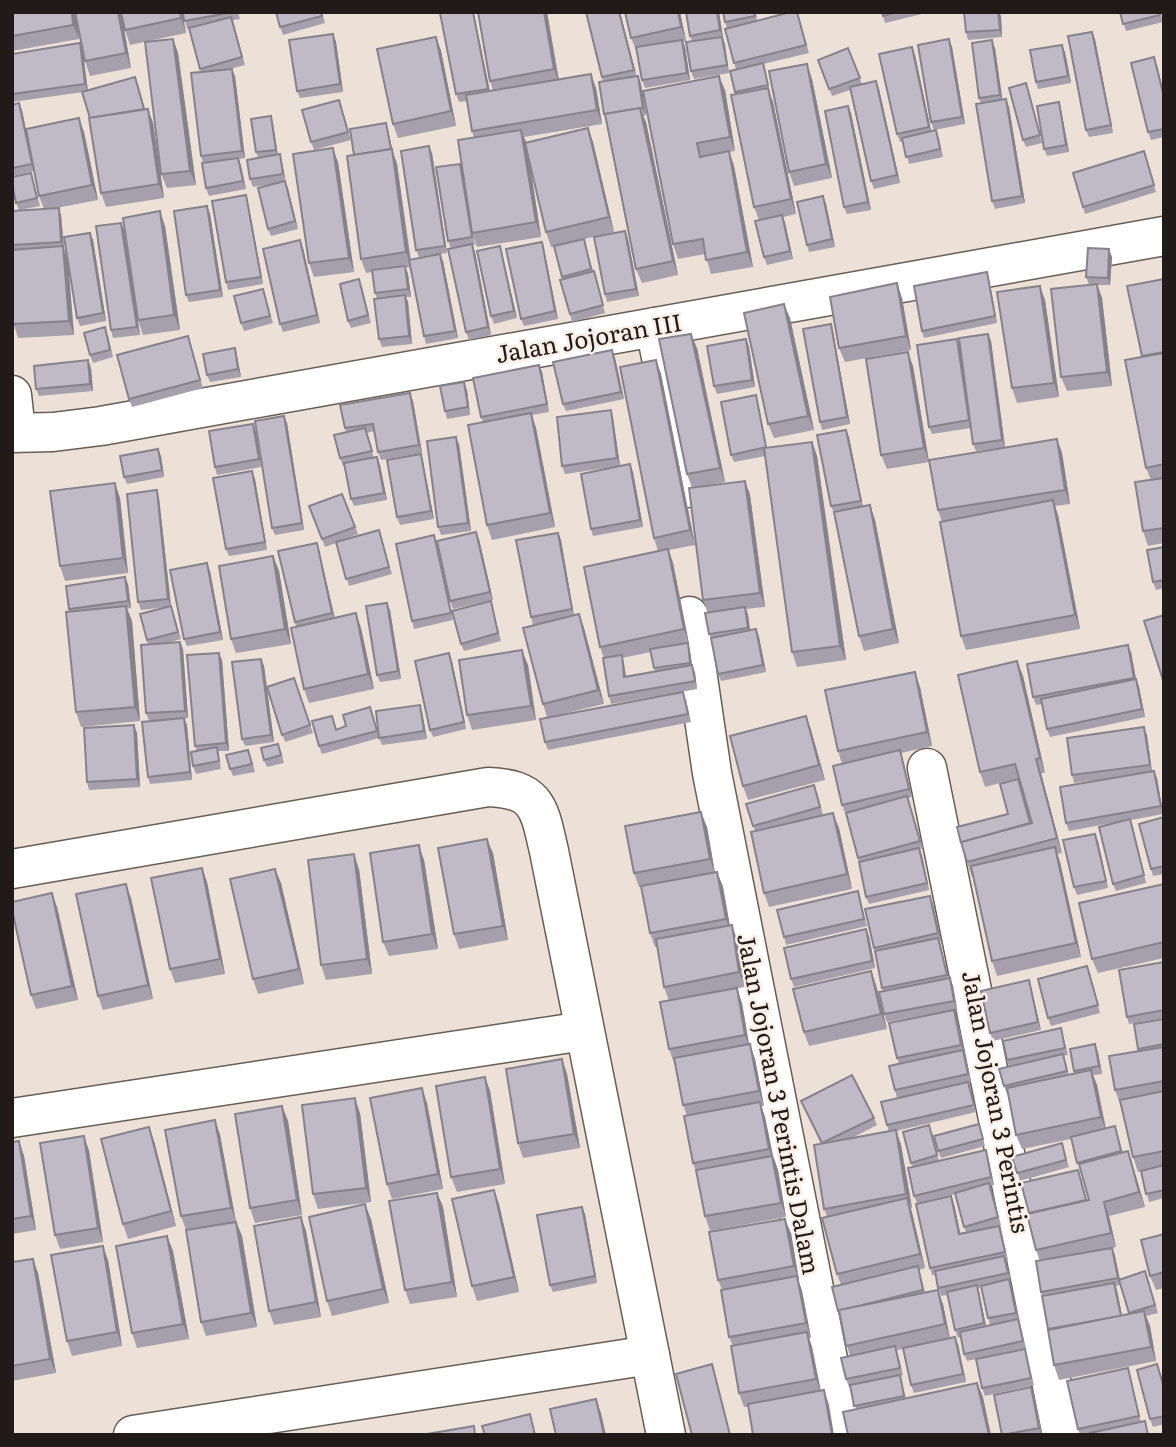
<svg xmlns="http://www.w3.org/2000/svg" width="1176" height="1447" font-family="Literata,serif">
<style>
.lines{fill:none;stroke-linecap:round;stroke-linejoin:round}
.minor-casing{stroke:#685d55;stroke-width:41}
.minor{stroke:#fff;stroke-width:38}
.wall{fill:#a5a0ab;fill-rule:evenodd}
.shaded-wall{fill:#86828b}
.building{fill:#c0bac7;stroke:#86828b;stroke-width:2}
.labels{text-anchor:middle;stroke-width:5;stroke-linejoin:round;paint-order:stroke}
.street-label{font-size:24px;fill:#201b18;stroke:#fbeee4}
</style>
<rect width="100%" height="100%" fill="#ede1d7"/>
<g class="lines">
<g class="minor-casing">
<g id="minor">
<path d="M 655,327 L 687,488"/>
<path d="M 12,395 L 16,432"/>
<path d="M 12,433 L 53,432 L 101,426 L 1164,236"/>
<path d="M 689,616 L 712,773 L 843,1435"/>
<path d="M 927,768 L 1062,1435"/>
<path d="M 12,869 L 488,787 C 538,789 539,808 549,851 L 666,1435"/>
<path d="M 12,1118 L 584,1031"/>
<path d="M 133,1435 L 650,1355"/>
</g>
</g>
<use href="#minor" class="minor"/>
</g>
<g class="wall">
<path d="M 12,12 L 75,12 L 79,39 L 12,51 Z"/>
<path d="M 121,12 L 131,68 L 90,76 L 85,61 Z"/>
<path d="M 182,12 L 186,33 L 130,45 L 125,30 Z"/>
<path d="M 183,12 L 238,12 L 240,19 L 233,20 L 245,65 L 230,69 L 235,76 L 245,158 L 239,159 L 246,189 L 209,196 L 206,188 L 203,163 L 201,156 L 201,72 L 189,28 L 191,28 L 187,29 Z"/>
<path d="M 322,12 L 325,23 L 283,35 L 280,27 Z"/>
<path d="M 547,12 L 559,79 L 596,88 L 602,124 L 524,137 L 526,142 L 588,128 L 593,142 L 614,232 L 551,247 L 546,232 L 529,162 L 541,237 L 477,247 L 473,236 L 475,245 L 472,245 L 475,252 L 491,335 L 469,340 L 466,332 L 451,248 L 448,241 L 460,164 L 463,171 L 474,138 L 472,131 L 467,101 L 459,102 L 456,94 L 440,13 L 490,91 L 493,90 L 490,81 Z"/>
<path d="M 620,12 L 636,77 L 638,76 L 641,84 L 646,115 L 643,116 L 646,122 L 678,275 L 642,283 L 636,269 L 602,77 Z"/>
<path d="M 625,12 L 680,12 L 686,41 L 683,42 L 685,47 L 690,80 L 645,88 L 642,80 L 637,52 L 631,38 Z"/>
<path d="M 686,12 L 719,12 L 729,73 L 694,79 L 691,71 L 692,41 L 690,36 Z"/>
<path d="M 723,12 L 756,12 L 757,21 L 799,18 L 809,53 L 763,64 L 770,93 L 769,93 L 773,102 L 796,214 L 783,217 L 793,259 L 767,265 L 764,257 L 759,220 L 754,207 L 736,94 L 730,71 L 736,70 Z"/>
<path d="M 882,12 L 930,12 L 885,23 Z"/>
<path d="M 964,12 L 999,12 L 1001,16 L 1002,37 L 968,40 L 966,32 Z"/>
<path d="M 1120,12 L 1160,12 L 1163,22 L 1126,31 Z"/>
<path d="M 1092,32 L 1095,39 L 1113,133 L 1089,137 L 1086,130 Z"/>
<path d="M 333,34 L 336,42 L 343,92 L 300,98 L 297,91 Z"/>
<path d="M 436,37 L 441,51 L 456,126 L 398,138 L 393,124 Z"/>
<path d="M 173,39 L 178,53 L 196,185 L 167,188 L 161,174 Z"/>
<path d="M 949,39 L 952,47 L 965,124 L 934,130 L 931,122 Z"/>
<path d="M 80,43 L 88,90 L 138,84 L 145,109 L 148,109 L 153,123 L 164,198 L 106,207 L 101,193 L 90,118 L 83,92 L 12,102 L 12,54 Z"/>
<path d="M 848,48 L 862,84 L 876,81 L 879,89 L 900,183 L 874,189 L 871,181 L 850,90 L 832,96 L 818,60 Z"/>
<path d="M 995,48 L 1002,100 L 1009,107 L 1025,203 L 995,209 L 992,201 L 981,103 L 979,98 Z"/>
<path d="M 1065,52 L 1071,83 L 1038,89 L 1036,82 Z"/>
<path d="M 915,55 L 931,131 L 939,138 L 943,157 L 909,164 L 903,141 L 900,142 L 897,134 Z"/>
<path d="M 1157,64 L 1164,94 L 1164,137 L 1151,140 L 1148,132 Z"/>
<path d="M 812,79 L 832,178 L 794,186 L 789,172 Z"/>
<path d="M 1026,83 L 1042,143 L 1026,147 L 1023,140 Z"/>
<path d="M 725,90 L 735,151 L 729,152 L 734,166 L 753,267 L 711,274 L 705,254 L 678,259 L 673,244 L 643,91 Z"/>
<path d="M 339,100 L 351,140 L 314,150 L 311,142 Z"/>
<path d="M 12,105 L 22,110 L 34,171 L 12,176 Z"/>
<path d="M 848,106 L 851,113 L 871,210 L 847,214 L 844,207 Z"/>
<path d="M 1061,110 L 1069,152 L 1047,156 L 1044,149 Z"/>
<path d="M 271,116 L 273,124 L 278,155 L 280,154 L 282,162 L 285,182 L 298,229 L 271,236 L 268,229 L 272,184 L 253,187 L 250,179 L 258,158 L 256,152 Z"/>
<path d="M 386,123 L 388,130 L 392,149 L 397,164 L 411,260 L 432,255 L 419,257 L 416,250 L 432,153 L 447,253 L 440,254 L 443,261 L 458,338 L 426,344 L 424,336 L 410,267 L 405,268 L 408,274 L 411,297 L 406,297 L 408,302 L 412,344 L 382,347 L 379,339 L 377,299 L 375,293 L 372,272 L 366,273 L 361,259 L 354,155 Z"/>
<path d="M 84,132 L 98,200 L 56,208 L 61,215 L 64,249 L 67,259 L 90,233 L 93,240 L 106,321 L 80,326 L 77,318 L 68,265 L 74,335 L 18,338 L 12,318 L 12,211 L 19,210 L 16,203 L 31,173 L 40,206 L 19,210 L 44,209 L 39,196 Z"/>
<path d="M 1144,151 L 1156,192 L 1085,214 L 1083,207 Z"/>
<path d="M 338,162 L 354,272 L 314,277 L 309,263 Z"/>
<path d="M 823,196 L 826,204 L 835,247 L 809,252 L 807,245 Z"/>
<path d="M 248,203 L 263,284 L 228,290 L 226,282 Z"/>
<path d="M 207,206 L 210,214 L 223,297 L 189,302 L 186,295 Z"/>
<path d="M 165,226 L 180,330 L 143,335 L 138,320 Z"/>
<path d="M 124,230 L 140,335 L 113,338 L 111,330 Z"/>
<path d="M 625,231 L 628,239 L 639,296 L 607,302 L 605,294 Z"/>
<path d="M 584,239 L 605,313 L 572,322 L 570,314 L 563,279 L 554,246 Z"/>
<path d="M 542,242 L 544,249 L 558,319 L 524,326 L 521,319 Z"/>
<path d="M 303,248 L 320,323 L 283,332 L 280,324 Z"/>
<path d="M 502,254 L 517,318 L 494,324 L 491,316 Z"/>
<path d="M 1112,257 L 1110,285 L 1097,285 L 1102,298 L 1112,386 L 1067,391 L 1061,377 L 1089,284 L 1086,277 Z"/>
<path d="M 987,272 L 989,279 L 997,323 L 924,338 L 922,331 Z"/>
<path d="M 1164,279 L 1164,543 L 1148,546 L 1143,531 L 1151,480 L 1146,468 L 1142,357 Z"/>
<path d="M 362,287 L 371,323 L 351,328 L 348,321 Z"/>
<path d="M 263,289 L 273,323 L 244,331 L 241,323 Z"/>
<path d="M 902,298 L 911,350 L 845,362 L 839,348 Z"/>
<path d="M 1045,300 L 1059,397 L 1017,403 L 1012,388 Z"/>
<path d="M 790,318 L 814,430 L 774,438 L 768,424 Z"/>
<path d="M 831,324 L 833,332 L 850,424 L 822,430 L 820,422 Z"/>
<path d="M 988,334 L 991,341 L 1005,447 L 1057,439 L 1062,453 L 1070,504 L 1055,506 L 1058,515 L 1080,629 L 966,650 L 961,636 L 942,522 L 938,510 L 1000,448 L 976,451 L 973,444 L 971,428 L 932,434 L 929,427 L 960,347 L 968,402 Z"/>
<path d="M 108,335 L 113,357 L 93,363 L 90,355 Z"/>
<path d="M 188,336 L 203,388 L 132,407 L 129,399 Z"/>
<path d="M 746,339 L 749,347 L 755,387 L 717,394 L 714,386 Z"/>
<path d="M 697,348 L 725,482 L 704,486 L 745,481 L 750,495 L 765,607 L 746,609 L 750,630 L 756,629 L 759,637 L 766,672 L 721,681 L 718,674 L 712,641 L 709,634 L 708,612 L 703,600 L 692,488 L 687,474 Z"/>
<path d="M 237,356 L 241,377 L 210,382 L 207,375 Z"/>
<path d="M 615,358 L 624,399 L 566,411 L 563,404 Z"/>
<path d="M 88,360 L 91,368 L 93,391 L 39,396 L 36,389 Z"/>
<path d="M 656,360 L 661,374 L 695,545 L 669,550 L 673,563 L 689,644 L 688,644 L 690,651 L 692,665 L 695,673 L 697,689 L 611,704 L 609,696 L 604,658 L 600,647 L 658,551 L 654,538 ZM 651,652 L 655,672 L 626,676 L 622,658 Z"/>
<path d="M 539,365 L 542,372 L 549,412 L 532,415 L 536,428 L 555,527 L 492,540 L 487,525 L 483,422 L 481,417 Z"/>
<path d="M 913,366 L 929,462 L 887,469 L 881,455 Z"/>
<path d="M 467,390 L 470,415 L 447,419 L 445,411 Z"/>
<path d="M 756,395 L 758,403 L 767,448 L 812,442 L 817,456 L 846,660 L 797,667 L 792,652 L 765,456 L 734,462 L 731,455 Z"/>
<path d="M 413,401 L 422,453 L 381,460 L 378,452 L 374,431 L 367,433 L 374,458 L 377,457 L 380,465 L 387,500 L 354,506 L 351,499 L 345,466 L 343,466 L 340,458 L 346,432 L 345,428 Z"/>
<path d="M 611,410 L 613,418 L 620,466 L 565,474 L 562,466 Z"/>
<path d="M 284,416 L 287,423 L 304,530 L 275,535 L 272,528 Z"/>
<path d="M 846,430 L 849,437 L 863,507 L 870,505 L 875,520 L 899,643 L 864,651 L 859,636 L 834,513 L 831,506 Z"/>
<path d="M 256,432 L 261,467 L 217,475 L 215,467 Z"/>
<path d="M 459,444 L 471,531 L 441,535 L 438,527 Z"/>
<path d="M 421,454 L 423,462 L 434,519 L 400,525 L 397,517 Z"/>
<path d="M 161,456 L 164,477 L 127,484 L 124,477 Z"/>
<path d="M 252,471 L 255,479 L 267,550 L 229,556 L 226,549 Z"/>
<path d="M 633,472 L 643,527 L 593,536 L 591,529 Z"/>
<path d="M 342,494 L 358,534 L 339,541 L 381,538 L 392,574 L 349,586 L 336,543 L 325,547 L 309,506 Z"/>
<path d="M 120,498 L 128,573 L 65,581 L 60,566 Z"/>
<path d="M 159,498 L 171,606 L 181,639 L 168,643 L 180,642 L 183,649 L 188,718 L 184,719 L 187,725 L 192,780 L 150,784 L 148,777 L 163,720 L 149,721 L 146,713 L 148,644 L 140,614 L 167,607 L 141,610 L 138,602 Z"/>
<path d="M 558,533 L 561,540 L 574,615 L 579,614 L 584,628 L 604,704 L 562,714 L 686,699 L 691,722 L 548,750 L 545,742 L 547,717 L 543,704 L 547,622 L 533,625 L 531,617 Z"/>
<path d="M 479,539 L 493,600 L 453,609 L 450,601 Z"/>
<path d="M 436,543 L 453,620 L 414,629 L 412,621 Z"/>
<path d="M 1164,547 L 1164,588 L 1156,590 L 1153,582 Z"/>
<path d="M 319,550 L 335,618 L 361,628 L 374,689 L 309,703 L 304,689 L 296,627 L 295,622 Z"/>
<path d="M 273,556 L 279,571 L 291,644 L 236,653 L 231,639 Z"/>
<path d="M 210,571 L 223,640 L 187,646 L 184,639 Z"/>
<path d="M 128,584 L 131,608 L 127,609 L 132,621 L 140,721 L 81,727 L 76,712 L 69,609 Z"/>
<path d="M 491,601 L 501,641 L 464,651 L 461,644 Z"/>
<path d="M 390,610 L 401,679 L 380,682 L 377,675 Z"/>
<path d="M 1131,652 L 1136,679 L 1139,687 L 1145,717 L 1050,737 L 1047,729 L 1042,704 L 1036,705 L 1033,697 Z"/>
<path d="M 261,659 L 264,666 L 274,742 L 245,746 L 242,739 Z"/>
<path d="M 222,660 L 229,751 L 218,751 L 221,769 L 196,774 L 193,766 L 197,751 L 195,746 Z"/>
<path d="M 452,661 L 466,729 L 433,737 L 430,730 Z"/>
<path d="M 1017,661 L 1023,676 L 1045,773 L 1041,773 L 1062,853 L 1057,854 L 1060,862 L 1081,957 L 997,976 L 992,961 L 974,876 L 972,877 L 967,862 L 1008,814 L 1018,779 L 1030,823 L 1032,823 L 1019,778 L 985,787 L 980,772 Z"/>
<path d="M 528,665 L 536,720 L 472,730 L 467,715 Z"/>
<path d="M 294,678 L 313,733 L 285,742 L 267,687 Z"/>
<path d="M 920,687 L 932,746 L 901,753 L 912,797 L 908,798 L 923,848 L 920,849 L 929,890 L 869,904 L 866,897 L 858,858 L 858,810 L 845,813 L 842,805 L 842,764 L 838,751 Z"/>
<path d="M 370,707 L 379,738 L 322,754 L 319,746 L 337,730 L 346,726 Z"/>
<path d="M 422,712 L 427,739 L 382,745 L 379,738 Z"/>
<path d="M 806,716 L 811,730 L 825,780 L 748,800 L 743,786 Z"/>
<path d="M 137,733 L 140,787 L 89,790 L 87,782 Z"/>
<path d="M 1147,735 L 1152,771 L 1157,778 L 1163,814 L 1131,820 L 1146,883 L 1116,891 L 1113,884 L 1122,821 L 1069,831 L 1066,823 L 1113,778 L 1074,783 L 1072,775 Z"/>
<path d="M 281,751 L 284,763 L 267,767 L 264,760 Z"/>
<path d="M 251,757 L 255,772 L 233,776 L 230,769 Z"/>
<path d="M 817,792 L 823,815 L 806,819 L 839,828 L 852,889 L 769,907 L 764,893 L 755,831 L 746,804 Z"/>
<path d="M 1164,817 L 1164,874 L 1153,876 L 1151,869 Z"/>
<path d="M 707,827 L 715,873 L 717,872 L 723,887 L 730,926 L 732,925 L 737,940 L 745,987 L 721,991 L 742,1003 L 749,1045 L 755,1059 L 764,1106 L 761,1106 L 765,1117 L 773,1156 L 778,1170 L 786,1217 L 710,1231 L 705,1216 L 698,1177 L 693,1163 L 687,1116 L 683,1105 L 675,1063 L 674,1063 L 669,1049 L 669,1001 L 664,987 L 657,947 L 655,947 L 650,933 L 641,887 L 639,887 L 634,873 Z"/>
<path d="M 1098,841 L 1108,888 L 1077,895 L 1074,887 Z"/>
<path d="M 493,853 L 508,940 L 459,949 L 454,934 Z"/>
<path d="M 424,860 L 438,949 L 389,956 L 383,942 Z"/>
<path d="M 202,868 L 207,882 L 225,974 L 175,983 L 170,969 Z"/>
<path d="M 359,869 L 372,974 L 326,980 L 321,965 Z"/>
<path d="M 281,883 L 304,984 L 258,994 L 253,979 Z"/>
<path d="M 1164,884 L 1164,958 L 1098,973 L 1092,959 Z"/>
<path d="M 858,891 L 867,926 L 786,945 L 784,937 Z"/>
<path d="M 930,896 L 933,904 L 941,941 L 940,941 L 948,979 L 950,978 L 953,986 L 957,1009 L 887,1022 L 884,1014 L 883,991 L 874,948 Z"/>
<path d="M 131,898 L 153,999 L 103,1010 L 98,996 Z"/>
<path d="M 57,907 L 78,1000 L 36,1009 L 31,995 Z"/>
<path d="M 869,936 L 875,968 L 794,987 L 791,979 Z"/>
<path d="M 1164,962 L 1164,1018 L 1129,1024 L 1127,1017 Z"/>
<path d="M 871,971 L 876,985 L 887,1029 L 809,1046 L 804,1032 Z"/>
<path d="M 1090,973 L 1100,1013 L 1051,1026 L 1048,1018 Z"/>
<path d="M 1029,980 L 1031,988 L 1041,1030 L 993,1041 L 990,1033 Z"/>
<path d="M 954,1010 L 957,1017 L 971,1082 L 969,1082 L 976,1112 L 896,1131 L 901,1145 L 912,1208 L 910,1209 L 925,1268 L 919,1270 L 925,1292 L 943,1304 L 950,1338 L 958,1344 L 966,1382 L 914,1393 L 911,1385 L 903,1349 L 897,1350 L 903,1375 L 900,1376 L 906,1398 L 977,1383 L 983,1397 L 856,1409 L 850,1387 L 849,1387 L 846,1379 L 850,1356 L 838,1311 L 841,1285 L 837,1274 L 827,1217 L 824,1209 L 821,1144 L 801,1101 L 874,1118 L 877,1125 L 852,1138 L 889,1132 L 887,1125 L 897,1098 L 895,1090 L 899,1064 L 897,1058 Z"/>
<path d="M 1164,1019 L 1164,1198 L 1149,1202 L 1141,1171 L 1138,1172 L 1133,1157 L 1120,1104 L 1115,1090 L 1139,1051 L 1134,1024 Z"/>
<path d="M 1061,1028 L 1068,1055 L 1063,1056 L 1069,1075 L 1075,1074 L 1074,1071 L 1098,1052 L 1102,1074 L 1093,1075 L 1097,1085 L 1106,1128 L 1115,1126 L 1123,1153 L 1128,1151 L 1145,1207 L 1109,1216 L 1116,1247 L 1112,1248 L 1120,1280 L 1148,1279 L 1158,1313 L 1146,1316 L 1150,1326 L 1156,1361 L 1059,1380 L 1054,1365 L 1041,1292 L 1040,1261 L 1036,1250 L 1081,1178 L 1087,1201 L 1089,1200 L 1071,1139 L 1022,1149 L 1016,1135 L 1008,1093 L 1007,1094 L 1004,1086 L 1009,1067 L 1007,1060 ZM 1120,1285 L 1130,1314 L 1122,1315 L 1116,1286 Z"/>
<path d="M 562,1059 L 567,1074 L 580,1148 L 523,1158 L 518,1143 Z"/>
<path d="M 485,1077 L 490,1091 L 505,1184 L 457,1192 L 451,1177 Z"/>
<path d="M 427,1103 L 443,1189 L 392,1199 L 387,1184 Z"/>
<path d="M 282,1106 L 288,1121 L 302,1215 L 255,1223 L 250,1208 Z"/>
<path d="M 360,1113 L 371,1202 L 318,1209 L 313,1194 Z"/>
<path d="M 215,1120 L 220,1135 L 236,1222 L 242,1236 L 257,1327 L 206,1336 L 201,1322 L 186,1230 L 181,1216 Z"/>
<path d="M 981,1131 L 985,1146 L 941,1158 L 938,1151 Z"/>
<path d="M 932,1133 L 939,1161 L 986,1150 L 988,1157 L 994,1185 L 990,1186 L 1001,1225 L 994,1227 L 999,1226 L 1002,1233 L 1008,1260 L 1006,1260 L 1011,1281 L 1010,1281 L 1026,1348 L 985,1357 L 1025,1349 L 1034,1385 L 985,1396 L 982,1388 L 976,1359 L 967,1361 L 964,1354 L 961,1337 L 958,1338 L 955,1330 L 947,1295 L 941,1296 L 935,1275 L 932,1275 L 930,1268 L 954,1204 L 960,1233 L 966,1232 L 955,1194 L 917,1203 L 914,1196 L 913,1167 L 911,1163 ZM 981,1287 L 990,1325 L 986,1326 L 978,1288 Z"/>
<path d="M 84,1136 L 89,1151 L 103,1242 L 60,1249 L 55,1235 Z"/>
<path d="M 19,1141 L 24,1156 L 36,1230 L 12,1234 L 12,1142 Z"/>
<path d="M 154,1141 L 176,1226 L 128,1239 L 123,1224 Z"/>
<path d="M 1062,1143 L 1069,1167 L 1020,1181 L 1012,1157 Z"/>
<path d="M 494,1190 L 499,1204 L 519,1292 L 477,1301 L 472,1286 Z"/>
<path d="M 437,1193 L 443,1207 L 457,1297 L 410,1304 L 405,1290 Z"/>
<path d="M 585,1214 L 597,1283 L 553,1292 L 550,1285 Z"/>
<path d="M 301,1217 L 306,1231 L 321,1317 L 274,1325 L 269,1311 Z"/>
<path d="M 371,1219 L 389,1303 L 332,1316 L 327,1301 Z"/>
<path d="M 791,1233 L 799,1280 L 798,1280 L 802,1291 L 811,1338 L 809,1338 L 812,1347 L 821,1391 L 829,1405 L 744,1407 L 739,1393 L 733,1346 L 729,1337 L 722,1290 L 718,1280 Z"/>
<path d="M 1164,1234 L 1164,1288 L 1156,1290 L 1150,1276 Z"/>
<path d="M 167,1236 L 173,1251 L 189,1339 L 137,1348 L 132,1333 Z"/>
<path d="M 108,1260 L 122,1346 L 72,1356 L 67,1341 Z"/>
<path d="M 12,1262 L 38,1273 L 56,1373 L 12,1381 Z"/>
<path d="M 1157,1364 L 1164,1385 L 1164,1424 L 1153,1427 L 1150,1419 Z"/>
<path d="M 1128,1368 L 1141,1422 L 1147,1428 L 1080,1435 L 1078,1429 Z"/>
<path d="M 1031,1387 L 1034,1394 L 1042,1435 L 1002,1435 Z"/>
</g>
<g class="shaded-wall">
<path d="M 72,12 L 75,12 L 79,39 L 73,25 Z"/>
<path d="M 118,12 L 121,12 L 131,68 L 126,53 Z"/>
<path d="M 180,12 L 182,12 L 186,33 L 181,18 Z"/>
<path d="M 473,12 L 474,14 L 491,96 L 488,89 Z"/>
<path d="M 544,12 L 547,12 L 559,84 L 554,69 Z"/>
<path d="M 619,12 L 620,12 L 637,77 L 634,70 Z"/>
<path d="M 678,12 L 680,12 L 686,41 L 681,27 Z"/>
<path d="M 717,12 L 719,12 L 723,38 L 720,30 Z"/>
<path d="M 998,12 L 1001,16 L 1002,37 L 1000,30 Z"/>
<path d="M 1092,32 L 1095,39 L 1113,133 L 1111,125 Z"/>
<path d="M 333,34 L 336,42 L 343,92 L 340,84 Z"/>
<path d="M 436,37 L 441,51 L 456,126 L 451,111 Z"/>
<path d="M 722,37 L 725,44 L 729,73 L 727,65 Z"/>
<path d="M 173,39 L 178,53 L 196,185 L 190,171 Z"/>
<path d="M 949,39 L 952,47 L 965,124 L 962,117 Z"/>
<path d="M 682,40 L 685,47 L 690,80 L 687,73 Z"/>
<path d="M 992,40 L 995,48 L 1003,103 L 1000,95 Z"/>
<path d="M 80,43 L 83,51 L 88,92 L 85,84 Z"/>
<path d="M 1062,45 L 1065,52 L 1071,83 L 1068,76 Z"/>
<path d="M 912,47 L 915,55 L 932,135 L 929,127 Z"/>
<path d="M 807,64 L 812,79 L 832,178 L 826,164 Z"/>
<path d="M 232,69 L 235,76 L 245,158 L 242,151 Z"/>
<path d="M 591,74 L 596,88 L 602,124 L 597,110 Z"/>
<path d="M 638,76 L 641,84 L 646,115 L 643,108 Z"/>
<path d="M 719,76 L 725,90 L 735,151 L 730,137 Z"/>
<path d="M 876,81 L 879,89 L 900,183 L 897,175 Z"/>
<path d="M 768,88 L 773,102 L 796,214 L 791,199 Z"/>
<path d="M 1006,99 L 1009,107 L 1025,203 L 1022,196 Z"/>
<path d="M 1059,102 L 1061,110 L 1069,152 L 1066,145 Z"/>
<path d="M 19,103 L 22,110 L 34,171 L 32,164 Z"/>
<path d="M 848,106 L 851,113 L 871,210 L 868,202 Z"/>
<path d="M 640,108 L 646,122 L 678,275 L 673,261 Z"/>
<path d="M 148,109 L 153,123 L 164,198 L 159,184 Z"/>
<path d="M 271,116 L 273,124 L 278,157 L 276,150 Z"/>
<path d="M 79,118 L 84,132 L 98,200 L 92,185 Z"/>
<path d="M 386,123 L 388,130 L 392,149 L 397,164 L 411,267 L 406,252 L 391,149 Z"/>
<path d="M 588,128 L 593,142 L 614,232 L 609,217 Z"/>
<path d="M 521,130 L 527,144 L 541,237 L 536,222 Z"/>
<path d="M 429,146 L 432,153 L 447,253 L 445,246 Z"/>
<path d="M 333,148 L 338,162 L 354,272 L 349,258 Z"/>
<path d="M 729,151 L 734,166 L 753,267 L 747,252 Z"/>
<path d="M 280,154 L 282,162 L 286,182 L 283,174 Z"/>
<path d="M 238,158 L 241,165 L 246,189 L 243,181 Z"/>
<path d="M 285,181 L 288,188 L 298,229 L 295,221 Z"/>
<path d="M 246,195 L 248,203 L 263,284 L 261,277 Z"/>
<path d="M 823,196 L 826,204 L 835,247 L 832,239 Z"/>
<path d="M 207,206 L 210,214 L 223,297 L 220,290 Z"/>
<path d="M 59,208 L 61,215 L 64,249 L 61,242 Z"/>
<path d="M 160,211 L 165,226 L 180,330 L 174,315 Z"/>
<path d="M 782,215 L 785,222 L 793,259 L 790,251 Z"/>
<path d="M 121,223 L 124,230 L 140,335 L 137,327 Z"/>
<path d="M 625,231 L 628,239 L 639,296 L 636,289 Z"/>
<path d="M 90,233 L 93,240 L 106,321 L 103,313 Z"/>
<path d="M 300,240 L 303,248 L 320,323 L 317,315 Z"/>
<path d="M 542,242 L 544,249 L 558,319 L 555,311 Z"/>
<path d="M 472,244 L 475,252 L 491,335 L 488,327 Z"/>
<path d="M 63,246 L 68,261 L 74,335 L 69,321 Z"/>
<path d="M 500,246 L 502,254 L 517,318 L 514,311 Z"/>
<path d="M 1109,249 L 1112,257 L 1110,285 L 1108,278 Z"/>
<path d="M 440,254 L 443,261 L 458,338 L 455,331 Z"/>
<path d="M 405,266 L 408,274 L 411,297 L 408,289 Z"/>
<path d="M 987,272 L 989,279 L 997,323 L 995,316 Z"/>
<path d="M 897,283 L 902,298 L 911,350 L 906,336 Z"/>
<path d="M 1097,284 L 1102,298 L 1112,386 L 1107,372 Z"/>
<path d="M 1040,286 L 1045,300 L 1059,397 L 1054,383 Z"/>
<path d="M 405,295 L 408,302 L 412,344 L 409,336 Z"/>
<path d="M 784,304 L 790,318 L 814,430 L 808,416 Z"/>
<path d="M 831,324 L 833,332 L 850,424 L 847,417 Z"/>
<path d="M 691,334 L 697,348 L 725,482 L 720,468 Z"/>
<path d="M 988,334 L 991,341 L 1005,447 L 1002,440 Z"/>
<path d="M 746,339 L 749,347 L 755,387 L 752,380 Z"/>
<path d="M 957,339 L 960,347 L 972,427 L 969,420 Z"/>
<path d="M 235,348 L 237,356 L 241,377 L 238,369 Z"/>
<path d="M 612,350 L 615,358 L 624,399 L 621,392 Z"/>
<path d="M 908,352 L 913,366 L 929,462 L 924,448 Z"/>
<path d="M 88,360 L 91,368 L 93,391 L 90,384 Z"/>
<path d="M 656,360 L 661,374 L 695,545 L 690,530 Z"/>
<path d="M 539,365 L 542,372 L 549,412 L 547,404 Z"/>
<path d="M 464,382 L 467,390 L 470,415 L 468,407 Z"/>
<path d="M 410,393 L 413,401 L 422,453 L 419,445 Z"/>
<path d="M 611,410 L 613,418 L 620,466 L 617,458 Z"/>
<path d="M 531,413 L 536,428 L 555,527 L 550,513 Z"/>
<path d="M 284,416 L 287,423 L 304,530 L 302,523 Z"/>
<path d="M 253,424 L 256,432 L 261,467 L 259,459 Z"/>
<path d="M 846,430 L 849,437 L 863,508 L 861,501 Z"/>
<path d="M 456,437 L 459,444 L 471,531 L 468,523 Z"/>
<path d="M 1057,439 L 1062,453 L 1070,504 L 1065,490 Z"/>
<path d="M 812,442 L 817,456 L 846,660 L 840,646 Z"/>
<path d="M 158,449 L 161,456 L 164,477 L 162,470 Z"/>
<path d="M 421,454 L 423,462 L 434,519 L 431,511 Z"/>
<path d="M 377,457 L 380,465 L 387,500 L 384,493 Z"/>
<path d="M 630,464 L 633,472 L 643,527 L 640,520 Z"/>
<path d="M 252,471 L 255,479 L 267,550 L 265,542 Z"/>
<path d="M 745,481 L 750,495 L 765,607 L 760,593 Z"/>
<path d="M 115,483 L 120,498 L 128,573 L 123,558 Z"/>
<path d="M 157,490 L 159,498 L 171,606 L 168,599 Z"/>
<path d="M 1053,500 L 1058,515 L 1080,629 L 1075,615 Z"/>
<path d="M 870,505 L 875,520 L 899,643 L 893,629 Z"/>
<path d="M 476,532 L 479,539 L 493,600 L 490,592 Z"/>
<path d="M 558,533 L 561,540 L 574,617 L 572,609 Z"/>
<path d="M 317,543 L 319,550 L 335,620 L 332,613 Z"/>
<path d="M 668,549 L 673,563 L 689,644 L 684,629 Z"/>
<path d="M 273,556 L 279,571 L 291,644 L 285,629 Z"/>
<path d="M 207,563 L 210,571 L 223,640 L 220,632 Z"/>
<path d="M 125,577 L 128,584 L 131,608 L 128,601 Z"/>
<path d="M 387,603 L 390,610 L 401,679 L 398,671 Z"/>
<path d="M 126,606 L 132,621 L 140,721 L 135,707 Z"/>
<path d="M 745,607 L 748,614 L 751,636 L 748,628 Z"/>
<path d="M 356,613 L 361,628 L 374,689 L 368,674 Z"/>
<path d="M 579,614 L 584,628 L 604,704 L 598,690 Z"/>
<path d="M 756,629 L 759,637 L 766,672 L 763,665 Z"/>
<path d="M 180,642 L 183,649 L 188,718 L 185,711 Z"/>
<path d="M 688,643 L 690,651 L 693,671 L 690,663 Z"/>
<path d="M 1128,645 L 1131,652 L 1137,685 L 1134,678 Z"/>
<path d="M 522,650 L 528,665 L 536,720 L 531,706 Z"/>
<path d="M 219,653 L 222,660 L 229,751 L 226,743 Z"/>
<path d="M 449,653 L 452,661 L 466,729 L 464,722 Z"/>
<path d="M 622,655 L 624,663 L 627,684 L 624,677 Z"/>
<path d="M 261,659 L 264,666 L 274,742 L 271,735 Z"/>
<path d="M 1017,661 L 1023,676 L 1045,773 L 1040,758 Z"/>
<path d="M 692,665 L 695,673 L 697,689 L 695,681 Z"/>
<path d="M 915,672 L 920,687 L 932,746 L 927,732 Z"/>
<path d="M 1136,679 L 1139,687 L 1145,717 L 1142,709 Z"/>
<path d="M 420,705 L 422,712 L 427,739 L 424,731 Z"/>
<path d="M 806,716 L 811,730 L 825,780 L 819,765 Z"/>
<path d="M 184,718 L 187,725 L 192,780 L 190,772 Z"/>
<path d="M 134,725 L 137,733 L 140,787 L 137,779 Z"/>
<path d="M 1144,727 L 1147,735 L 1152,773 L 1150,765 Z"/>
<path d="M 900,750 L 902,758 L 912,797 L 909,789 Z"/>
<path d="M 1036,759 L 1041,773 L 1062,853 L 1057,838 Z"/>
<path d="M 1154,771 L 1157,778 L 1163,814 L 1161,806 Z"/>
<path d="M 701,812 L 707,827 L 715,873 L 710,859 Z"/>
<path d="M 833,813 L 839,828 L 852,889 L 847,874 Z"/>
<path d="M 1130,819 L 1133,827 L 1146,883 Z"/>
<path d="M 1095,834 L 1098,841 L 1108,888 L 1106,881 Z"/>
<path d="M 487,839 L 493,853 L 508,940 L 503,926 Z"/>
<path d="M 419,845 L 424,860 L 438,949 L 432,934 Z"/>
<path d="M 1055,847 L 1060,862 L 1081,957 L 1076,943 Z"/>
<path d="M 919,848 L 922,855 L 929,890 L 927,883 Z"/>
<path d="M 354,854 L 359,869 L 372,974 L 367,959 Z"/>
<path d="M 202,868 L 207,882 L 225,974 L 220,959 Z"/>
<path d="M 275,869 L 281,883 L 304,984 L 299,969 Z"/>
<path d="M 717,872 L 723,887 L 731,933 L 726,919 Z"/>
<path d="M 126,884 L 131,898 L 153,999 L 148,985 Z"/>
<path d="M 52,893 L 57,907 L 78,1000 L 72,986 Z"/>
<path d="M 930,896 L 933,904 L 941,941 L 938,933 Z"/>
<path d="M 732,925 L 737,940 L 745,987 L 739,972 Z"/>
<path d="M 866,929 L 869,936 L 875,968 L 872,961 Z"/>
<path d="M 938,938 L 941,946 L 949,983 L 947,975 Z"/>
<path d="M 871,971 L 876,985 L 887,1029 L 881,1014 Z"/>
<path d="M 950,978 L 953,986 L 957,1009 L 954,1001 Z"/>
<path d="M 1029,980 L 1031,988 L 1041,1030 L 1038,1022 Z"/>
<path d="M 737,988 L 742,1003 L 750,1050 L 745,1035 Z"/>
<path d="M 954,1010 L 957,1017 L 964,1052 L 961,1045 Z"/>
<path d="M 750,1044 L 755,1059 L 764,1106 L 759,1091 Z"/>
<path d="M 1095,1044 L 1098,1052 L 1102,1074 L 1099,1066 Z"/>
<path d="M 562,1059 L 567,1074 L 580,1148 L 574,1134 Z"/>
<path d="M 1091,1070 L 1097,1085 L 1106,1131 L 1101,1117 Z"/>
<path d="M 485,1077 L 490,1091 L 505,1184 L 500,1169 Z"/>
<path d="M 422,1088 L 427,1103 L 443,1189 L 438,1174 Z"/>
<path d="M 355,1098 L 360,1113 L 371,1202 L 366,1188 Z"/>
<path d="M 760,1102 L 765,1117 L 773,1156 L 778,1170 L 786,1217 L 781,1203 L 774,1163 L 769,1149 Z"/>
<path d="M 282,1106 L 288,1121 L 302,1215 L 297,1200 Z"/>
<path d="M 215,1120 L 220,1135 L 236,1222 L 231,1208 Z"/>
<path d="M 149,1127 L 154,1141 L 176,1226 L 171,1211 Z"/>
<path d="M 896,1130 L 901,1145 L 912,1208 L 906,1194 Z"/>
<path d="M 84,1136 L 89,1151 L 103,1242 L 98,1228 Z"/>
<path d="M 19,1141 L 24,1156 L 36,1230 L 31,1216 Z"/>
<path d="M 986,1150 L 988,1157 L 994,1185 L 991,1177 Z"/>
<path d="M 1128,1151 L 1133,1166 L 1145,1207 L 1139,1192 Z"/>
<path d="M 494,1190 L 499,1204 L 519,1292 L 514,1277 Z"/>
<path d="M 437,1193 L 443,1207 L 457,1297 L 452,1282 Z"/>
<path d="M 951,1196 L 954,1204 L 962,1241 L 959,1234 Z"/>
<path d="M 907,1198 L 912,1212 L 925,1268 L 920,1254 Z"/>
<path d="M 1104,1202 L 1109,1216 L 1116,1247 L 1111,1233 Z"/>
<path d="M 365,1204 L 371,1219 L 389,1303 L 383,1289 Z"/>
<path d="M 582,1207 L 585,1214 L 597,1283 L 595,1276 Z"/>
<path d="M 301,1217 L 306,1231 L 321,1317 L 316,1302 Z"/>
<path d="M 785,1219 L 791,1233 L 799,1280 L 794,1266 Z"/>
<path d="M 236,1222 L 242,1236 L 257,1327 L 251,1313 Z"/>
<path d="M 167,1236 L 173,1251 L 189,1339 L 183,1324 Z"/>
<path d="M 103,1246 L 108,1260 L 122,1346 L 117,1332 Z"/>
<path d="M 1112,1248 L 1115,1255 L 1121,1285 L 1118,1278 Z"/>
<path d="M 33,1259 L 38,1273 L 56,1373 L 50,1359 Z"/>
<path d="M 797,1276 L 802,1291 L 811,1338 L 806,1323 Z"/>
<path d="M 1009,1279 L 1011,1287 L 1019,1320 L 1016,1313 Z"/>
<path d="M 1114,1283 L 1117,1290 L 1124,1326 L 1121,1318 Z"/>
<path d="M 977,1285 L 979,1292 L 987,1331 L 984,1323 Z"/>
<path d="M 938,1290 L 943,1304 L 950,1339 L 945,1324 Z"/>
<path d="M 1144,1311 L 1150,1326 L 1156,1361 L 1151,1347 Z"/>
<path d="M 807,1332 L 812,1347 L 821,1393 L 816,1379 Z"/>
<path d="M 955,1337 L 958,1344 L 966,1382 L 963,1374 Z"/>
<path d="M 977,1383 L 983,1397 L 991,1435 L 989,1435 Z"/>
<path d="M 1031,1387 L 1034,1394 L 1041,1435 L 1039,1428 Z"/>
<path d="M 824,1390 L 829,1405 L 834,1435 L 832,1435 Z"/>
<path d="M 596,1399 L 601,1413 L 606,1435 L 604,1435 Z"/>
</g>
<g class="building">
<path d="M 12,12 L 72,12 L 73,25 L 12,36 Z"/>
<path d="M 75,12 L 118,12 L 126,53 L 85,61 Z"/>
<path d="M 121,12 L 180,12 L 181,18 L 125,30 Z"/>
<path d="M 183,12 L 234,12 L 184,21 Z"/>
<path d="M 276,12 L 321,12 L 322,16 L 280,27 Z"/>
<path d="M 444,12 L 473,12 L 488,89 L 456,94 L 440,13 Z"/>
<path d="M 478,12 L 544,12 L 554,69 L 490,81 Z"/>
<path d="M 586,12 L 619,12 L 634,70 L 602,77 Z"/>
<path d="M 625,12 L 678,12 L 681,27 L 631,38 Z"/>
<path d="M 686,12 L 717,12 L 720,30 L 690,36 Z"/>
<path d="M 723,12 L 754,12 L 755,16 L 725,22 Z"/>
<path d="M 791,12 L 797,12 L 806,45 L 734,63 L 725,29 Z"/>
<path d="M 882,12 L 897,12 L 883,16 Z"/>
<path d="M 964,12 L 998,12 L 1000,30 L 966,32 Z"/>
<path d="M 1120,12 L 1159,12 L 1160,15 L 1123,24 Z"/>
<path d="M 231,17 L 242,57 L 200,69 L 189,28 Z"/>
<path d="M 1092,32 L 1111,125 L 1086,130 L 1068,36 Z"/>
<path d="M 333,34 L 340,84 L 297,91 L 289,40 Z"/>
<path d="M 436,37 L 451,111 L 393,124 L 377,49 Z"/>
<path d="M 722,37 L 727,65 L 691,71 L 686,42 Z"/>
<path d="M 173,39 L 190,171 L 161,174 L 145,42 Z"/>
<path d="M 949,39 L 962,117 L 931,122 L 918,45 Z"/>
<path d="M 682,40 L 687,73 L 642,80 L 636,47 Z"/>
<path d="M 992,40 L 1000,95 L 979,98 L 972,43 Z"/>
<path d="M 80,43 L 85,84 L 12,94 L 12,54 Z"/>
<path d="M 1062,45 L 1068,76 L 1036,82 L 1030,50 Z"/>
<path d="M 912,47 L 929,127 L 897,134 L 879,54 Z"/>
<path d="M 848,48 L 860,78 L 829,89 L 818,60 Z"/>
<path d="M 1154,57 L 1164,97 L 1164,129 L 1148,132 L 1131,63 Z"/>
<path d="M 763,63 L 768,85 L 735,92 L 730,71 Z"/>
<path d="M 807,64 L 826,164 L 789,172 L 769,71 Z"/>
<path d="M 232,69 L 242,151 L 201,156 L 191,73 Z"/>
<path d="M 591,74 L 597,110 L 472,131 L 466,95 Z"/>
<path d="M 638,76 L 643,108 L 604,114 L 599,82 Z"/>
<path d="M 719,76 L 730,137 L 697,143 L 700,157 L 729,151 L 747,252 L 706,260 L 703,239 L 673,244 L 643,91 Z"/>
<path d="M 135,77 L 144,109 L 90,118 L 82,92 Z"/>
<path d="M 876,81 L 897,175 L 871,181 L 850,87 Z"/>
<path d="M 1026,83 L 1040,135 L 1023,140 L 1009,88 Z"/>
<path d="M 768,88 L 791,199 L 754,207 L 731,95 Z"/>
<path d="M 1006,99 L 1022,196 L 992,201 L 976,104 Z"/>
<path d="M 339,100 L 348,132 L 311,142 L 302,110 Z"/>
<path d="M 1059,102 L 1066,145 L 1044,149 L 1037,106 Z"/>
<path d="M 19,103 L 32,164 L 12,168 L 12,105 Z"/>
<path d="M 848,106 L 868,202 L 844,207 L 825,111 Z"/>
<path d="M 640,108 L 673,261 L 636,269 L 605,114 Z"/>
<path d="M 148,109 L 159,184 L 101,193 L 89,118 Z"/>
<path d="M 271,116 L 276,150 L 256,152 L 251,119 Z"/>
<path d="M 79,118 L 92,185 L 39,196 L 26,129 Z"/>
<path d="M 386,123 L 391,149 L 354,155 L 350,129 Z"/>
<path d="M 588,128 L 609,217 L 546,232 L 525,143 Z"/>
<path d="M 521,130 L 536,222 L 472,233 L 458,140 Z"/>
<path d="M 936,130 L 940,149 L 906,157 L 902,138 Z"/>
<path d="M 429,146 L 445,246 L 416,250 L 401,151 Z"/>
<path d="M 333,148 L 349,258 L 309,263 L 293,154 Z"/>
<path d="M 392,149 L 406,252 L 361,259 L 347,156 Z"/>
<path d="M 1144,151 L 1154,185 L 1083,207 L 1073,173 Z"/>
<path d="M 280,154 L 283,174 L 250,179 L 247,160 Z"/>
<path d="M 238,158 L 243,181 L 206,188 L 202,163 Z"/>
<path d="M 460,164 L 472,237 L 448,241 L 436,167 Z"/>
<path d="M 31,173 L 37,198 L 16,203 L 12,183 L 12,177 Z"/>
<path d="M 285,181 L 295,221 L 268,229 L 258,188 Z"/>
<path d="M 246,195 L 261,277 L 226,282 L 212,201 Z"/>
<path d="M 823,196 L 832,239 L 807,245 L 797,202 Z"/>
<path d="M 207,206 L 220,290 L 186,295 L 174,211 Z"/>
<path d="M 59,208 L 61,242 L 12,245 L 12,211 Z"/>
<path d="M 160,211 L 174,315 L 138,320 L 123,218 Z"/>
<path d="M 782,215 L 790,251 L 764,257 L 755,221 Z"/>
<path d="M 121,223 L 137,327 L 111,330 L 96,226 Z"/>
<path d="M 625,231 L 636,289 L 605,294 L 594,237 Z"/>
<path d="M 90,233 L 103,313 L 77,318 L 64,237 Z"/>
<path d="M 584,239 L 591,269 L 562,277 L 554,246 Z"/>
<path d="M 300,240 L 317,315 L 280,324 L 263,249 Z"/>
<path d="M 542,242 L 555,311 L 521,319 L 506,249 Z"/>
<path d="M 472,244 L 488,327 L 466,332 L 448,249 Z"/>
<path d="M 63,246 L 69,321 L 13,324 L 12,318 L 12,250 Z"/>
<path d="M 500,246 L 514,311 L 491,316 L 477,251 Z"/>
<path d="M 1088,248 L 1109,249 L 1108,278 L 1086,277 Z"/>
<path d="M 440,254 L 455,331 L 424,336 L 409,260 Z"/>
<path d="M 405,266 L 408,289 L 375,293 L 372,270 Z"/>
<path d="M 594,271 L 603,305 L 570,314 L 560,280 Z"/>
<path d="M 987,272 L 995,316 L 922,331 L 914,286 Z"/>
<path d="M 359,279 L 368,315 L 348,321 L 340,284 Z"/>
<path d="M 1164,279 L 1164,352 L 1142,356 L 1127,286 Z"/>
<path d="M 897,283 L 906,336 L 839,348 L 830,297 Z"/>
<path d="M 1097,284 L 1107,372 L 1061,377 L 1051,289 Z"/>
<path d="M 1040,286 L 1054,383 L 1012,388 L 997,292 Z"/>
<path d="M 263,289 L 270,316 L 241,323 L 234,296 Z"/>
<path d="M 405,295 L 409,336 L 379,339 L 374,299 Z"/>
<path d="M 784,304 L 808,416 L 768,424 L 744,313 Z"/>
<path d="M 831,324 L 847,417 L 820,422 L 803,329 Z"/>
<path d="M 105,327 L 110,350 L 90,355 L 84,333 Z"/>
<path d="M 691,334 L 720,468 L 687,474 L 659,339 Z"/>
<path d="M 988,334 L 1002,440 L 973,444 L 959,338 Z"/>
<path d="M 188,336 L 200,380 L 129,399 L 117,355 Z"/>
<path d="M 746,339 L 752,380 L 714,386 L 707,346 Z"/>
<path d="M 957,339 L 969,420 L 929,427 L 917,345 Z"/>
<path d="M 235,348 L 238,369 L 207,375 L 203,354 Z"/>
<path d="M 612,350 L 621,392 L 563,404 L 553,362 Z"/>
<path d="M 908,352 L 924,448 L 881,455 L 866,359 Z"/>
<path d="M 1164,353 L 1164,464 L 1146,468 L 1125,360 Z"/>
<path d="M 88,360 L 90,384 L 36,389 L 34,366 Z"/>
<path d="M 656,360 L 690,530 L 654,538 L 620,367 Z"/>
<path d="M 539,365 L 547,404 L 481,417 L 473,378 Z"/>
<path d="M 464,382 L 468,407 L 445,411 L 440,386 Z"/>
<path d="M 410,393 L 419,445 L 378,452 L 373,424 L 345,428 L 340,405 Z"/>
<path d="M 756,395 L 766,447 L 731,455 L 721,402 Z"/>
<path d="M 611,410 L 617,458 L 562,466 L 557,417 Z"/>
<path d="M 531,413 L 550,513 L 487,525 L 468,425 Z"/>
<path d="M 284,416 L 302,523 L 272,528 L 255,421 Z"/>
<path d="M 253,424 L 259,459 L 215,467 L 209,431 Z"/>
<path d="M 365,428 L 372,451 L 340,458 L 334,435 Z"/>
<path d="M 846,430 L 861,501 L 831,506 L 817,435 Z"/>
<path d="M 456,437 L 468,523 L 438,527 L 427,441 Z"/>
<path d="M 1057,439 L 1065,490 L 938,510 L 929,460 Z"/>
<path d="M 812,442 L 840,646 L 792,652 L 764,448 Z"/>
<path d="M 158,449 L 162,470 L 124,477 L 120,456 Z"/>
<path d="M 421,454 L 431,511 L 397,517 L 387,460 Z"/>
<path d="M 377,457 L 384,493 L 351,499 L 344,463 Z"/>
<path d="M 630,464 L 640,520 L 591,529 L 581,474 Z"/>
<path d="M 252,471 L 265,542 L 226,549 L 213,478 Z"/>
<path d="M 1164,478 L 1164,528 L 1143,531 L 1135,482 Z"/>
<path d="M 745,481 L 760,593 L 703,600 L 689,488 Z"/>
<path d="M 115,483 L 123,558 L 60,566 L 50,491 Z"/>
<path d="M 157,490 L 168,599 L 138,602 L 127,494 Z"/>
<path d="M 342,494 L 355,527 L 322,539 L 309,506 Z"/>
<path d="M 1053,500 L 1075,615 L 961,636 L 940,522 Z"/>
<path d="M 870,505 L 893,629 L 859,636 L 834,512 Z"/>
<path d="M 379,530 L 389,567 L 346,579 L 336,542 Z"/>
<path d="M 476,532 L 490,592 L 450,601 L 437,541 Z"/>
<path d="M 558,533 L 572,609 L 531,617 L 516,540 Z"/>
<path d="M 434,535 L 451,613 L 412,621 L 396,544 Z"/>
<path d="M 317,543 L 332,613 L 295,622 L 278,551 Z"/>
<path d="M 1164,547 L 1164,580 L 1153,582 L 1147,550 Z"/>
<path d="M 668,549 L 684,629 L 600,647 L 584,567 Z"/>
<path d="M 273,556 L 285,629 L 231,639 L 219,566 Z"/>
<path d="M 207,563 L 220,632 L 184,639 L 170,570 Z"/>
<path d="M 125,577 L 128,601 L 69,609 L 66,586 Z"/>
<path d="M 491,601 L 498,633 L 461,644 L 452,611 Z"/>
<path d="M 387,603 L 398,671 L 377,675 L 366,606 Z"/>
<path d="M 126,606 L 135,707 L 76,712 L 66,612 Z"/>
<path d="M 171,606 L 178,632 L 147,640 L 140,614 Z"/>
<path d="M 745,607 L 748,628 L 709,634 L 705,613 Z"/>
<path d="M 356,613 L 368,674 L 304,689 L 291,628 Z"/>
<path d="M 579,614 L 598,690 L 543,704 L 523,628 Z"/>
<path d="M 1164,615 L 1164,680 L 1163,680 L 1144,621 Z"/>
<path d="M 756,629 L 763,665 L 718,674 L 711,638 Z"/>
<path d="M 180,642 L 185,711 L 146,713 L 141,645 Z"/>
<path d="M 688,643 L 690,663 L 654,668 L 650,649 Z"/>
<path d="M 1128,645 L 1134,678 L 1033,697 L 1027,664 Z"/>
<path d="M 522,650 L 531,706 L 467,715 L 459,660 Z"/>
<path d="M 219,653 L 226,743 L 195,746 L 187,655 Z"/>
<path d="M 449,653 L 464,722 L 430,730 L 415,661 Z"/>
<path d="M 622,655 L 624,677 L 692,665 L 695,681 L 609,696 L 603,658 Z"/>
<path d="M 261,659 L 271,735 L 242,739 L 232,662 Z"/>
<path d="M 1017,661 L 1040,758 L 1036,759 L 1057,838 L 967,862 L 961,842 L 1032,823 L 1015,764 L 980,772 L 958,675 Z"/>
<path d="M 915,672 L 927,732 L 838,751 L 825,690 Z"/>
<path d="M 294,678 L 310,725 L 282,735 L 267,687 Z"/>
<path d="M 1136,679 L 1142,709 L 1047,729 L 1041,699 Z"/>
<path d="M 683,692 L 688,714 L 545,742 L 540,719 Z"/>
<path d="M 420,705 L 424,731 L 379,738 L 376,711 Z"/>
<path d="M 370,707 L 377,731 L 319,746 L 312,721 L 332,716 L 336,730 L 346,726 L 343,715 Z"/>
<path d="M 806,716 L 819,765 L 743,786 L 730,736 Z"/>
<path d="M 184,718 L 190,772 L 148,777 L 142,722 Z"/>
<path d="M 134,725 L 137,779 L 87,782 L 84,728 Z"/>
<path d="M 1144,727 L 1150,765 L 1072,775 L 1067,738 Z"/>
<path d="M 278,744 L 281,755 L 264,760 L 261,748 Z"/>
<path d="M 217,747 L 219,761 L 193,766 L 191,752 Z"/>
<path d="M 248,750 L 252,764 L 230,769 L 226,755 Z"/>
<path d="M 900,750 L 909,789 L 842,805 L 833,766 Z"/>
<path d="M 1154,771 L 1161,806 L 1066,823 L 1060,787 Z"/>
<path d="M 1018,779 L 1030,823 L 961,842 L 961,843 L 957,827 L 1008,814 L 1000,784 Z"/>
<path d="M 814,785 L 820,807 L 753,826 L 746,804 Z"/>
<path d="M 907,796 L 920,841 L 858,858 L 846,813 Z"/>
<path d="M 701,812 L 710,859 L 634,873 L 625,826 Z"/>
<path d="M 833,813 L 847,874 L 764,893 L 751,832 Z"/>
<path d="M 1164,817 L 1164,866 L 1151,869 L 1139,824 Z"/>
<path d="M 1130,819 L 1144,875 L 1113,884 L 1099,827 Z"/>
<path d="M 1095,834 L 1106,881 L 1074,887 L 1063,840 Z"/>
<path d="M 487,839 L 503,926 L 454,934 L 438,848 Z"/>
<path d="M 419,845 L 432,934 L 383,942 L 370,853 Z"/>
<path d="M 1055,847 L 1076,943 L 992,961 L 971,866 Z"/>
<path d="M 919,848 L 927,883 L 866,897 L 859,862 Z"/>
<path d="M 354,854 L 367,959 L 321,965 L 308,860 Z"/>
<path d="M 202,868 L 220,959 L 170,969 L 151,878 Z"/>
<path d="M 275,869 L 299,969 L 253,979 L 230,879 Z"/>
<path d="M 717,872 L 726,919 L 650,933 L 641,886 Z"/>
<path d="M 126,884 L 148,985 L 98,996 L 76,894 Z"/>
<path d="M 1164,884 L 1164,942 L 1092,959 L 1079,903 Z"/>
<path d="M 858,891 L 864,919 L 784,937 L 777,910 Z"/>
<path d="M 52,893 L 72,986 L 31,995 L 12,910 L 12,902 Z"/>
<path d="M 930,896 L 938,933 L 874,948 L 865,909 Z"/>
<path d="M 732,925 L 739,972 L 664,987 L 656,939 Z"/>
<path d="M 866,929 L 872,961 L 791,979 L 784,948 Z"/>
<path d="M 938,938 L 947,975 L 882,988 L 875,951 Z"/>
<path d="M 1164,962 L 1164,1010 L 1127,1017 L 1119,970 Z"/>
<path d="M 1087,966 L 1098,1005 L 1048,1018 L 1038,979 Z"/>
<path d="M 871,971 L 881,1014 L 804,1032 L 793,989 Z"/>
<path d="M 950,978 L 954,1001 L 884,1014 L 879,992 Z"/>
<path d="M 1029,980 L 1038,1022 L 990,1033 L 981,991 Z"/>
<path d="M 737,988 L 745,1035 L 669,1049 L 660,1002 Z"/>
<path d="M 954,1010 L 961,1045 L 897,1058 L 889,1023 Z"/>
<path d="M 1164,1019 L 1164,1044 L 1138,1049 L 1134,1024 Z"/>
<path d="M 1061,1028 L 1065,1048 L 1007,1060 L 1003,1041 Z"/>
<path d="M 750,1044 L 759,1091 L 683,1105 L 674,1058 Z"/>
<path d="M 1095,1044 L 1099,1066 L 1074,1071 L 1070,1049 Z"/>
<path d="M 1164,1047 L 1164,1081 L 1115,1090 L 1109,1056 Z"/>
<path d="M 963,1050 L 968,1074 L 895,1090 L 889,1066 Z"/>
<path d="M 1063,1054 L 1067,1071 L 1004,1086 L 999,1069 Z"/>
<path d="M 562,1059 L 574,1134 L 518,1143 L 506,1069 Z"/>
<path d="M 1091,1070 L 1101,1117 L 1016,1135 L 1007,1088 Z"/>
<path d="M 852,1075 L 874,1118 L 822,1143 L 801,1101 Z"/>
<path d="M 485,1077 L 500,1169 L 451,1177 L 436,1086 Z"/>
<path d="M 968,1082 L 974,1105 L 887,1125 L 881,1102 Z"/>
<path d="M 422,1088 L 438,1174 L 387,1184 L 370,1098 Z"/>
<path d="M 1164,1091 L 1164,1151 L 1133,1157 L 1120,1100 Z"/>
<path d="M 355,1098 L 366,1188 L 313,1194 L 302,1105 Z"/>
<path d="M 760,1102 L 769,1149 L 693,1163 L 684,1116 Z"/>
<path d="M 282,1106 L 297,1200 L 250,1208 L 235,1114 Z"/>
<path d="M 215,1120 L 231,1208 L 181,1216 L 165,1130 Z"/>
<path d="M 979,1124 L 983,1139 L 938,1151 L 934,1136 Z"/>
<path d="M 929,1125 L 937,1155 L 911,1163 L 903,1132 Z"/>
<path d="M 1115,1126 L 1121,1151 L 1077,1163 L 1071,1137 Z"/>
<path d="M 149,1127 L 171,1211 L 123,1224 L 101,1139 Z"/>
<path d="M 896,1130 L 906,1194 L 824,1209 L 814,1145 Z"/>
<path d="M 84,1136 L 98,1228 L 55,1235 L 40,1143 Z"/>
<path d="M 19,1141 L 31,1216 L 12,1219 L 12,1142 Z"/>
<path d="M 1062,1143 L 1066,1160 L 1017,1173 L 1012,1157 Z"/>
<path d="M 986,1150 L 991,1177 L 914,1196 L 908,1168 Z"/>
<path d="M 1128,1151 L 1139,1192 L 1104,1202 L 1111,1233 L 1036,1250 L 1027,1214 L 1089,1200 L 1079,1164 Z"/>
<path d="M 772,1156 L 781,1203 L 705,1216 L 696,1170 Z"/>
<path d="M 1164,1165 L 1164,1190 L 1146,1194 L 1141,1171 Z"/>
<path d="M 1078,1170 L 1086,1200 L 1029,1213 L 1021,1183 Z"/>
<path d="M 989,1183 L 998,1217 L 964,1227 L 955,1193 Z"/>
<path d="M 494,1190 L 514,1277 L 472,1286 L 452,1199 Z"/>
<path d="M 437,1193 L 452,1282 L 405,1290 L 389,1201 Z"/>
<path d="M 951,1196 L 959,1234 L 999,1226 L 1005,1252 L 930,1268 L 916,1204 Z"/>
<path d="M 907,1198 L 920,1254 L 837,1274 L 822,1218 Z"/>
<path d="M 365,1204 L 383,1289 L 327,1301 L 309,1217 Z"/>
<path d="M 582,1207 L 595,1276 L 550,1285 L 537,1215 Z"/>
<path d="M 301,1217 L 316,1302 L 269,1311 L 254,1226 Z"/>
<path d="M 785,1219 L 794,1266 L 718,1280 L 709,1232 Z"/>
<path d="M 236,1222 L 251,1313 L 201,1322 L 186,1230 Z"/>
<path d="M 1164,1234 L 1164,1272 L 1150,1276 L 1141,1240 Z"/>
<path d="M 167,1236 L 183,1324 L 132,1333 L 116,1246 Z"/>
<path d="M 103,1246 L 117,1332 L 67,1341 L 51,1255 Z"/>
<path d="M 1112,1248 L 1118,1278 L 1041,1292 L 1036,1261 Z"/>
<path d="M 1004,1256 L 1008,1273 L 938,1288 L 935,1271 Z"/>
<path d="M 33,1259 L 50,1359 L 12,1366 L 12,1262 Z"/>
<path d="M 918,1266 L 923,1290 L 838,1311 L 832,1287 Z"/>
<path d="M 1145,1271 L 1155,1305 L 1129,1313 L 1119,1280 Z"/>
<path d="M 797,1276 L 806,1323 L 729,1337 L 721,1290 Z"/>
<path d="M 1009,1279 L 1016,1313 L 988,1318 L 981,1286 Z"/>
<path d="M 1114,1283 L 1121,1316 L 1048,1329 L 1042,1296 Z"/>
<path d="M 977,1285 L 984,1323 L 955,1330 L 947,1292 Z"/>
<path d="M 938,1290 L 945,1324 L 846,1346 L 839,1310 Z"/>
<path d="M 1144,1311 L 1151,1347 L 1054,1365 L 1048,1330 Z"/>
<path d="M 1018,1319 L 1023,1341 L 964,1354 L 960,1332 Z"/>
<path d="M 807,1332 L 816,1379 L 739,1393 L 731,1346 Z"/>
<path d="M 955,1337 L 963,1374 L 911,1385 L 903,1348 Z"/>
<path d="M 895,1346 L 900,1368 L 846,1379 L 841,1358 Z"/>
<path d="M 1025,1349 L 1031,1378 L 982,1388 L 976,1359 Z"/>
<path d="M 712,1364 L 730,1435 L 692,1435 L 676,1374 Z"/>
<path d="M 1157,1364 L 1164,1388 L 1164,1416 L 1150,1419 L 1137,1370 Z"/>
<path d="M 1128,1368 L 1139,1416 L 1078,1429 L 1067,1381 Z"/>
<path d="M 900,1375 L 904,1396 L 854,1406 L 850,1385 Z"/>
<path d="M 977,1383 L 989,1435 L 848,1435 L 843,1412 Z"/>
<path d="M 1031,1387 L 1039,1428 L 1002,1435 L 994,1395 Z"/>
<path d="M 824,1390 L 832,1435 L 753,1435 L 748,1404 Z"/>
<path d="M 596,1399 L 604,1435 L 556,1435 L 550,1409 Z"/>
<path d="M 530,1414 L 535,1435 L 485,1435 L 482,1426 Z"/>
<path d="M 1145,1421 L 1148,1435 L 1091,1435 L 1090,1433 Z"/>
<path d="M 474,1426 L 475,1435 L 421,1435 Z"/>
</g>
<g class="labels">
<g class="street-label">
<text transform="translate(589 339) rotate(-10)" y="8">Jalan Jojoran III</text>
<text transform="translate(995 1102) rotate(79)" y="8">Jalan Jojoran 3 Perintis</text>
<text transform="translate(778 1104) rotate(79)" y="8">Jalan Jojoran 3 Perintis Dalam</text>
</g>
</g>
<rect width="1176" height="1447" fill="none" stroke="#201b18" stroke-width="28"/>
</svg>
